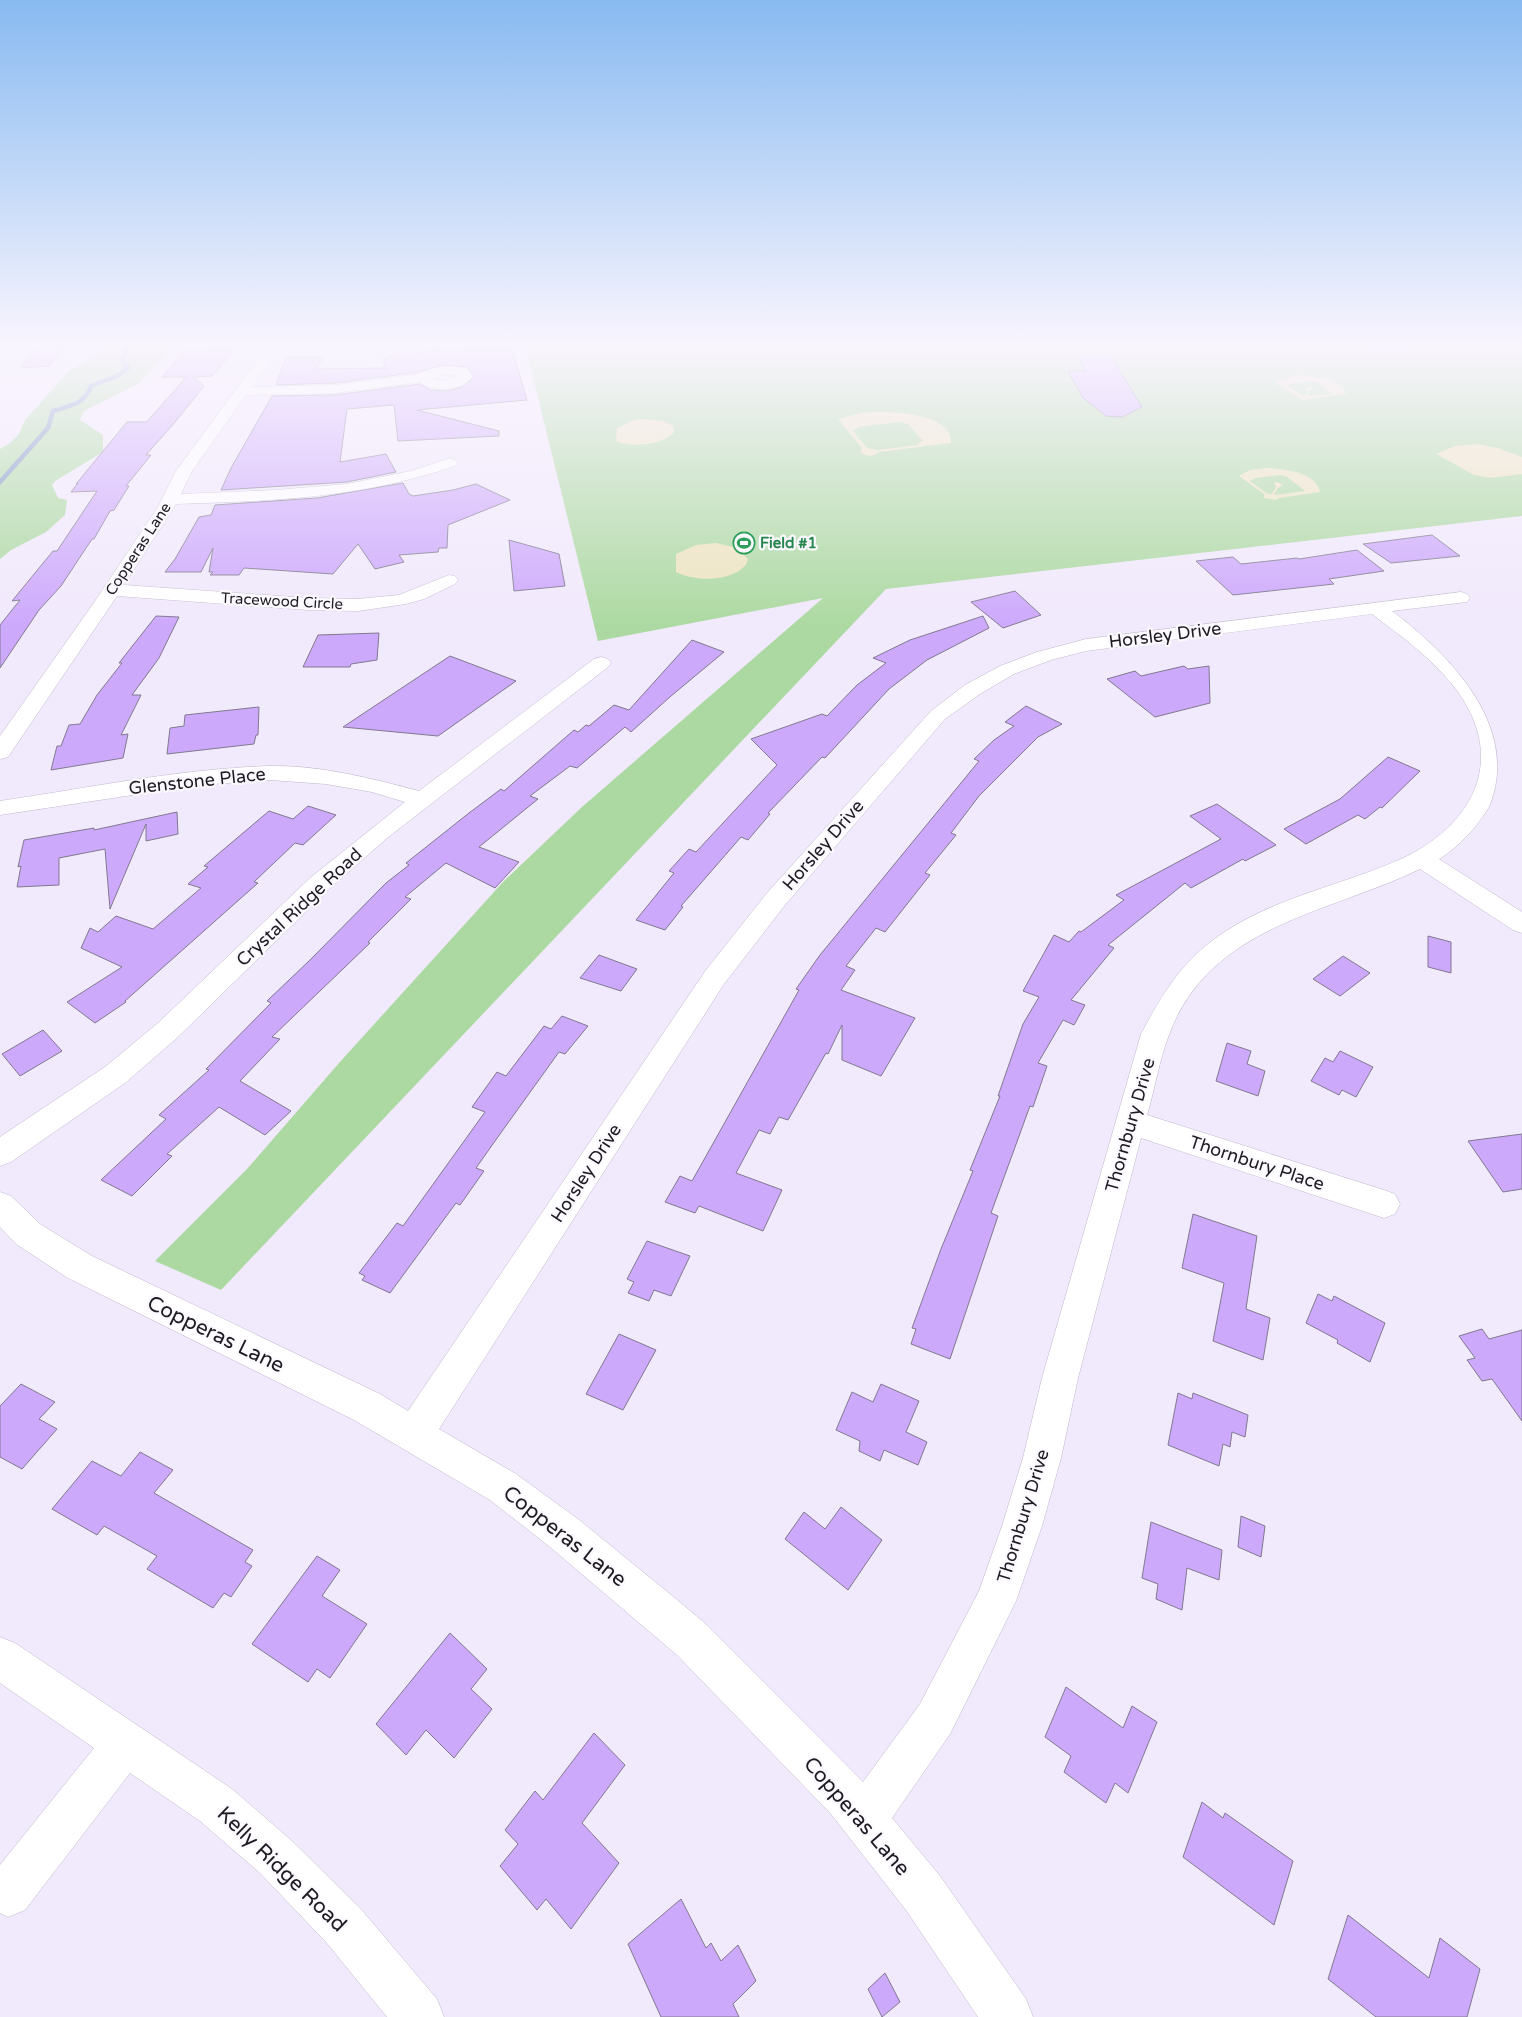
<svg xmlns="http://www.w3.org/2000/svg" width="1522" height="2017" font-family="'Varela Round',sans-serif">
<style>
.green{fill:#acd9a1}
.sand{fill:#ede4be;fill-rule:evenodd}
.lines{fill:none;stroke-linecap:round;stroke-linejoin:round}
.stream{stroke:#7490bd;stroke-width:4.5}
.building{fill:#cda9fc;stroke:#81798e}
.minor-casing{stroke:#c0b7cd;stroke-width:1}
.minor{fill:#fff;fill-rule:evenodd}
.labels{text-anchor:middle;stroke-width:4.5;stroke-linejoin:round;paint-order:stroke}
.far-leisure-label{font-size:15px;font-weight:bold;fill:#27864d;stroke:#fbf9fe;text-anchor:start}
.far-street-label{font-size:15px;fill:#1e1a22;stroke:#fbf9fe}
.street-label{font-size:18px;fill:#1e1a22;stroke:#fbf9fe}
.near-street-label{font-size:21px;fill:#1e1a22;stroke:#fbf9fe}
</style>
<rect width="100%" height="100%" fill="#f1e9fc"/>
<g class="green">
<path d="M 107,345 L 174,345 L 139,383 L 84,411 L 80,420 L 103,435 L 103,452 L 55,481 L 52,485 L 58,498 L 67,500 L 65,515 L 46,532 L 11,550 L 0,559 L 0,449 L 10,443 L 19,434 L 25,420 L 70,370 L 95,356 Z"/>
<path d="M 525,345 L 1522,345 L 1522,516 L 886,589 L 221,1290 L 155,1261 L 247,1169 L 339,1063 L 503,882 L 582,807 L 823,598 L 598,641 Z"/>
</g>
<g class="sand">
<path d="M 1352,345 L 1418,345 L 1412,354 L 1406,355 L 1357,348 Z"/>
<path d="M 1298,375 C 1312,377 1342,377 1346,394 L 1302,400 L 1275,382 ZM 1310,381 L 1317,382 L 1333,394 L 1308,396 L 1309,391 L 1314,388 L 1306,387 L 1308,391 L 1305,395 L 1302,395 L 1286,385 Z"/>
<path d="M 876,412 C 896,412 953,414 951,443 L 879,452 C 874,457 864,457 860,451 L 862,448 L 838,419 L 862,413 ZM 899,422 L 908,424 L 923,441 L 919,442 L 918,445 L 877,450 L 867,448 L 853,431 L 859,427 Z"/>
<path d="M 646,419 L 663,421 L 673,426 L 674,432 C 664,445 630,448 616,441 L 617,428 L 634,420 Z"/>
<path d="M 1477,444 L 1498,448 L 1522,457 L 1522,474 L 1490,478 L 1474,475 L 1436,454 L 1455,446 Z"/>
<path d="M 1268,468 C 1284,469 1317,472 1320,492 L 1279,498 L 1276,500 L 1264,498 L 1264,494 L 1239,476 L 1250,470 ZM 1280,475 L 1286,476 L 1305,491 L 1276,495 L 1274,494 L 1278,488 L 1283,485 L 1277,482 L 1274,483 L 1276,487 L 1272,494 L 1268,494 L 1250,481 L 1255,478 Z"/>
<path d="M 716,543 L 737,548 L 748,559 L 746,565 C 730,582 696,582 676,572 L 676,554 L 696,545 Z"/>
</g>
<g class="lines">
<path class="stream" d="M 0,482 L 48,428 L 53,411 C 70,406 85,404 91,386 L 117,376 L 128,368 L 121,359 L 127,352 L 125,345"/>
</g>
<g class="building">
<path d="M 39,345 L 66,345 L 50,366 L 20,368 Z"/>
<path d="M 512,348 L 527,400 L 417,410 L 499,431 L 499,436 L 398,441 L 394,405 L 347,409 L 340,462 L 386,454 L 396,472 L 347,482 L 221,490 L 231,468 L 272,396 L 335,395 L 420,384 L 431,390 L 447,391 L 462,387 L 474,377 L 468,367 L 443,365 L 419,372 L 335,383 L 276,385 L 286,358 L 324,356 L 316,369 L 385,368 L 383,359 L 389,359 L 389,357 L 439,350 L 440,352 Z"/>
<path d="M 235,350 L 212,376 L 193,377 L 204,386 L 176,421 L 146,455 L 151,455 L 126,486 L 129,486 L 114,510 L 110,511 L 94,539 L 92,539 L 61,586 L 39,610 L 0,668 L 0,625 L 20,600 L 12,601 L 53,551 L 57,551 L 97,491 L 71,492 L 78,483 L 76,484 L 127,422 L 147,422 L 186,377 L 162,377 L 184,351 Z"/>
<path d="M 1079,358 L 1112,358 L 1142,407 L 1122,417 L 1106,416 L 1083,398 L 1068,371 L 1086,371 Z"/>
<path d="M 403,483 L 409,494 L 413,496 L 453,490 L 476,484 L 510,500 L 448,525 L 447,548 L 439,548 L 438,552 L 399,555 L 404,562 L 375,569 L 358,544 L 333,574 L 244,568 L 239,575 L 210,575 L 213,572 L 209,572 L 213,548 L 201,572 L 165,572 L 175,559 L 199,517 L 211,515 L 215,505 L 317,498 Z"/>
<path d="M 1432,535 L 1460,556 L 1391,563 L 1363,544 Z"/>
<path d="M 509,540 L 559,554 L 565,586 L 514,591 Z"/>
<path d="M 1357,550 L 1384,571 L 1329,579 L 1334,584 L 1233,595 L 1196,561 L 1233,557 L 1241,564 L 1297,558 L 1299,559 Z"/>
<path d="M 1015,591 L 1041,615 L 1003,628 L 971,602 Z"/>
<path d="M 156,616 L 179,617 L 159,658 L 132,695 L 141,695 L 121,735 L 128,734 L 123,758 L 51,770 L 57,746 L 61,746 L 69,725 L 80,724 L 97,695 L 122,663 L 119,663 Z"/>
<path d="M 983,616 L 989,628 L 927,660 L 889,689 L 825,758 L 822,757 L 768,813 L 770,814 L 748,840 L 741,837 L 681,906 L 683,907 L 665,930 L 636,920 L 674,873 L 669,871 L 689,849 L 696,852 L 777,765 L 751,739 L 822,714 L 827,716 L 857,685 L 886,663 L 873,658 L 910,640 Z"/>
<path d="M 379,633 L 377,660 L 351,664 L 350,667 L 303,667 L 318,635 Z"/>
<path d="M 692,640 L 724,652 L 671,696 L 631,732 L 625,727 L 577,768 L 570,766 L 530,796 L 538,799 L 479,847 L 519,862 L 495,888 L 446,863 L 405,897 L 411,899 L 368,942 L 370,943 L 272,1037 L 280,1039 L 240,1081 L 291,1111 L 265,1135 L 219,1107 L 167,1154 L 172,1156 L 132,1196 L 101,1180 L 166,1119 L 159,1115 L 209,1070 L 206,1069 L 271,1003 L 267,1001 L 311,959 L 386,883 L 409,865 L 406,863 L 469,813 L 501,789 L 504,791 L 574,730 L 578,732 L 586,725 L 589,726 L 614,705 L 629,710 Z"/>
<path d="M 450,656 L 516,681 L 438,736 L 343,727 Z"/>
<path d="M 1184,666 L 1188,669 L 1209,666 L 1210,703 L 1155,717 L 1107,679 L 1135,671 L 1141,676 Z"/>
<path d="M 1026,706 L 1062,724 L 1038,737 L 979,796 L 951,833 L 956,835 L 925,873 L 930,875 L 885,932 L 876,928 L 846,966 L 855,970 L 841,990 L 915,1018 L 881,1076 L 842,1060 L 842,1025 L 828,1054 L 826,1053 L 788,1120 L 779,1117 L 770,1134 L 759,1130 L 736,1173 L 782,1190 L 763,1231 L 699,1206 L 695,1213 L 665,1202 L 680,1176 L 692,1181 L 799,990 L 796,989 L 820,955 L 979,761 L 974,759 L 994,740 L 1014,726 L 1005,722 Z"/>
<path d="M 259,707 L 258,735 L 256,735 L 254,744 L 167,754 L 170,728 L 184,726 L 185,715 Z"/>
<path d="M 1388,757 L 1420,771 L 1382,808 L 1380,807 L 1365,819 L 1358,815 L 1306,844 L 1284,829 L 1340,799 Z"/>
<path d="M 1217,804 L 1276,845 L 1245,861 L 1243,859 L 1191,888 L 1185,883 L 1108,945 L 1114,948 L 1071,1000 L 1085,1005 L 1074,1025 L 1063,1020 L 1038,1063 L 1047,1066 L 1033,1107 L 1030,1106 L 991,1213 L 998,1216 L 950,1359 L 911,1344 L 916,1329 L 912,1328 L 941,1249 L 973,1171 L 970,1170 L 1000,1096 L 998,1096 L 1023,1024 L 1039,997 L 1023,991 L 1054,935 L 1069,942 L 1079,931 L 1081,932 L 1124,900 L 1116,895 L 1221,839 L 1190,816 Z"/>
<path d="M 308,806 L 336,815 L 303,845 L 295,843 L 254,882 L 258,883 L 125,1001 L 126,1002 L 95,1023 L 67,1002 L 122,967 L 81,948 L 90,928 L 98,932 L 116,916 L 153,929 L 201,888 L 188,884 L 208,867 L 204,866 L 269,811 L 293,819 Z"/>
<path d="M 177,812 L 178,834 L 146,841 L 146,824 L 110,909 L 105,849 L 59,858 L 59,885 L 17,887 L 21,866 L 18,867 L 24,840 L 94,828 L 94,830 Z"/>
<path d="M 1428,936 L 1451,942 L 1451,973 L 1428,967 Z"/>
<path d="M 599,955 L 637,969 L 621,991 L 580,978 Z"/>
<path d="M 1343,956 L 1370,973 L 1340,996 L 1313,979 Z"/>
<path d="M 562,1016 L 588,1026 L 565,1054 L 559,1052 L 500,1134 L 476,1168 L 484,1171 L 460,1205 L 456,1203 L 390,1293 L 362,1280 L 365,1276 L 359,1273 L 397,1223 L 403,1226 L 485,1112 L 472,1107 L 497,1072 L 506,1076 L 544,1026 L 551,1029 Z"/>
<path d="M 43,1030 L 62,1051 L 20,1076 L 2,1054 Z"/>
<path d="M 1227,1043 L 1251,1051 L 1247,1064 L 1265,1071 L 1258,1096 L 1216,1081 Z"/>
<path d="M 1340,1051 L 1373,1067 L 1356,1097 L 1342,1090 L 1339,1095 L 1311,1081 L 1325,1058 L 1333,1062 Z"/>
<path d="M 1522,1134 L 1522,1189 L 1503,1192 L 1468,1141 Z"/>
<path d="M 1193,1214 L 1257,1236 L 1246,1309 L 1270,1318 L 1263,1360 L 1213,1341 L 1224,1283 L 1182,1268 Z"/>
<path d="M 647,1241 L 690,1256 L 671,1296 L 654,1290 L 649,1301 L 628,1293 L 634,1282 L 627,1279 Z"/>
<path d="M 1318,1294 L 1332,1301 L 1334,1296 L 1385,1323 L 1370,1362 L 1337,1343 L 1338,1340 L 1306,1323 Z"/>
<path d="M 1482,1329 L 1489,1339 L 1522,1330 L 1522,1421 L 1492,1379 L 1482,1381 L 1467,1360 L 1475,1358 L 1459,1336 Z"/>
<path d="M 619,1334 L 656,1350 L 623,1410 L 586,1394 Z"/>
<path d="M 21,1384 L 55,1402 L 39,1419 L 57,1429 L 22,1469 L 0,1457 L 0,1406 Z"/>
<path d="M 881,1384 L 919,1401 L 906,1432 L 927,1442 L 918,1465 L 884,1450 L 880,1461 L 859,1451 L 860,1441 L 836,1430 L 852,1392 L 873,1402 Z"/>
<path d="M 1178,1393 L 1192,1399 L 1193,1393 L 1248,1415 L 1245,1437 L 1232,1432 L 1230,1447 L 1223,1444 L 1219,1466 L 1168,1445 Z"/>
<path d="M 140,1452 L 173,1470 L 154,1493 L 253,1550 L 245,1562 L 252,1566 L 231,1597 L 224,1593 L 213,1608 L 147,1569 L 157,1556 L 104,1526 L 97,1535 L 52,1509 L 92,1461 L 121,1476 Z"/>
<path d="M 841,1507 L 882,1540 L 848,1590 L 785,1539 L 804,1512 L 825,1529 Z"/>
<path d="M 1241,1516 L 1265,1526 L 1261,1557 L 1238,1547 Z"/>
<path d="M 1151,1522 L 1222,1550 L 1219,1580 L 1187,1568 L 1182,1610 L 1156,1599 L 1158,1584 L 1142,1578 Z"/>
<path d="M 317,1556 L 340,1570 L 322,1596 L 367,1624 L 330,1678 L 317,1669 L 308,1682 L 252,1644 Z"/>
<path d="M 450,1633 L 487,1669 L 471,1689 L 492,1709 L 454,1758 L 426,1730 L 406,1755 L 376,1724 Z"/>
<path d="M 1066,1687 L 1123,1728 L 1132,1706 L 1157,1722 L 1128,1793 L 1115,1783 L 1106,1803 L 1064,1772 L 1071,1756 L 1045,1737 Z"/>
<path d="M 594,1733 L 625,1765 L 582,1823 L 619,1863 L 571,1929 L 546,1899 L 537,1910 L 500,1866 L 518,1844 L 505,1830 L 535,1791 L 543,1800 Z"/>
<path d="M 1202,1802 L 1223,1818 L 1225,1813 L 1293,1861 L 1274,1925 L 1183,1857 Z"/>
<path d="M 681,1899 L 706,1948 L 711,1943 L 721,1961 L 738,1945 L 756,1981 L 733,2004 L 739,2017 L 661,2017 L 628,1944 Z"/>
<path d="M 1348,1915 L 1429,1978 L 1440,1938 L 1480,1969 L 1467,2017 L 1376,2017 L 1328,1979 Z"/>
<path d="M 885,1973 L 900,2002 L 882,2017 L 868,1989 Z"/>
</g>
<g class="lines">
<g class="minor-casing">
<g id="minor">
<path d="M 269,345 L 281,345 L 252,387 L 335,385 L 420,374 C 435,365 451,365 468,369 L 472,377 C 461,391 433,393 420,382 L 335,393 L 246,395 L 192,471 L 181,494 L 276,490 L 347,484 L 411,471 L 450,458 L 455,460 L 458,463 L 455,466 C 360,498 275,501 176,504 L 124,585 L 308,598 L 358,599 L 399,595 L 449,575 L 455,576 L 458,580 L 455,584 L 424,599 L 406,604 L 358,611 L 308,610 L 117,596 L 8,757 L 0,759 L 0,736 L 93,604 L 158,507 L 176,471 ZM 446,374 L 458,376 L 443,381 L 431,379 Z"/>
<path d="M 1461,592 L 1467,594 L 1470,598 L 1467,602 L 1392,611 C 1449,654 1522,727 1489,807 C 1476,828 1460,846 1439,859 L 1522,912 L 1522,933 L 1513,930 L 1420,869 C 1330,913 1209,925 1169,1035 C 1159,1060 1155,1089 1147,1115 L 1384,1190 L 1395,1194 L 1400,1204 L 1395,1214 L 1384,1218 L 1141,1138 L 1078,1378 L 1061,1458 L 1042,1526 L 1016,1601 L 950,1734 L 892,1818 L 940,1876 L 1026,1999 L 1033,2017 L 978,2017 L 906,1910 L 831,1814 L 677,1655 L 550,1547 L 490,1500 L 354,1420 L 68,1278 L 16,1244 L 0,1227 L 0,1192 L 11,1196 L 40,1224 L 92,1256 L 380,1394 L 408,1411 L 706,970 L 767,893 L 931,711 L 965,685 L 1000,666 L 1037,652 L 1086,639 ZM 1372,614 C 1402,637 1435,660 1458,692 C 1508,762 1471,827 1401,859 C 1343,885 1280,896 1226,931 C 1184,958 1164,991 1141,1034 L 1042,1378 L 1023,1458 L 1002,1526 L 979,1591 L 920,1704 L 863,1782 L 707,1625 L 670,1594 L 578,1519 L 516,1474 L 439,1429 L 724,984 L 785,905 L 945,719 L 980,694 L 1014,674 L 1051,660 L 1086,651 Z"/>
<path d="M 601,657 L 608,659 L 611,663 L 608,667 L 387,838 L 328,890 L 178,1037 L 125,1083 L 11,1162 L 0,1166 L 0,1137 L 105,1067 L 158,1023 L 310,878 L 405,802 L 372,792 L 326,784 L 270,780 L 199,785 L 0,815 L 0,801 C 89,788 179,769 269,766 C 319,765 370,778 419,791 L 594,659 Z"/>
<path d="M 0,1637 L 15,1643 L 232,1789 L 292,1841 L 360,1908 L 437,1999 L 444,2017 L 387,2017 L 326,1942 L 260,1873 L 200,1821 L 130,1773 L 25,1910 L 8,1917 L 0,1913 L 0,1865 L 94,1748 L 0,1683 Z"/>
</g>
</g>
<use href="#minor" class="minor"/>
</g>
<linearGradient id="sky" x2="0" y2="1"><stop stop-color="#88baf1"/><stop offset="0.55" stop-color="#f9f5fe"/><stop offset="1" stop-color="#f9f5fe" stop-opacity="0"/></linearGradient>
<rect width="1522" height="627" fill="url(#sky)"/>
<defs>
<g id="stadium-ring" transform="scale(1.125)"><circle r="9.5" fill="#fbf9fe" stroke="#2e9e5b" stroke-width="1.5"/><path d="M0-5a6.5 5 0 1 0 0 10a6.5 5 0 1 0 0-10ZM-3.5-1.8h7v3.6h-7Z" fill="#2e9e5b"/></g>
</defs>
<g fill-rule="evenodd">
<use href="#stadium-ring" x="744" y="543"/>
</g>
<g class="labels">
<g class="far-leisure-label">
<text x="760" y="548">Field #1</text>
</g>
<g class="far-street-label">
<text transform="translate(138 549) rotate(-57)" y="5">Copperas Lane</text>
<text transform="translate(282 601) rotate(3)" y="5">Tracewood Circle</text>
</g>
<g class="street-label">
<text transform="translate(1165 635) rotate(-7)" y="6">Horsley Drive</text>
<text transform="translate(197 781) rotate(-6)" y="6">Glenstone Place</text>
<text transform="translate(823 845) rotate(-49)" y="6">Horsley Drive</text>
<text transform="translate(299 907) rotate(-43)" y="6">Crystal Ridge Road</text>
<text transform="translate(1130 1125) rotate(-74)" y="6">Thornbury Drive</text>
<text transform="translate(1257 1163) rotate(18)" y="6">Thornbury Place</text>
<text transform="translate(586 1173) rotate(-57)" y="6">Horsley Drive</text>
<text transform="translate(1023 1516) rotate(-73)" y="6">Thornbury Drive</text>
</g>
<g class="near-street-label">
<text transform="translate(216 1334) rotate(26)" y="7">Copperas Lane</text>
<text transform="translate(565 1536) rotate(38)" y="7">Copperas Lane</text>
<text transform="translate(857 1816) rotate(49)" y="7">Copperas Lane</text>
<text transform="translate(282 1869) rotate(44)" y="7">Kelly Ridge Road</text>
</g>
</g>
</svg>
